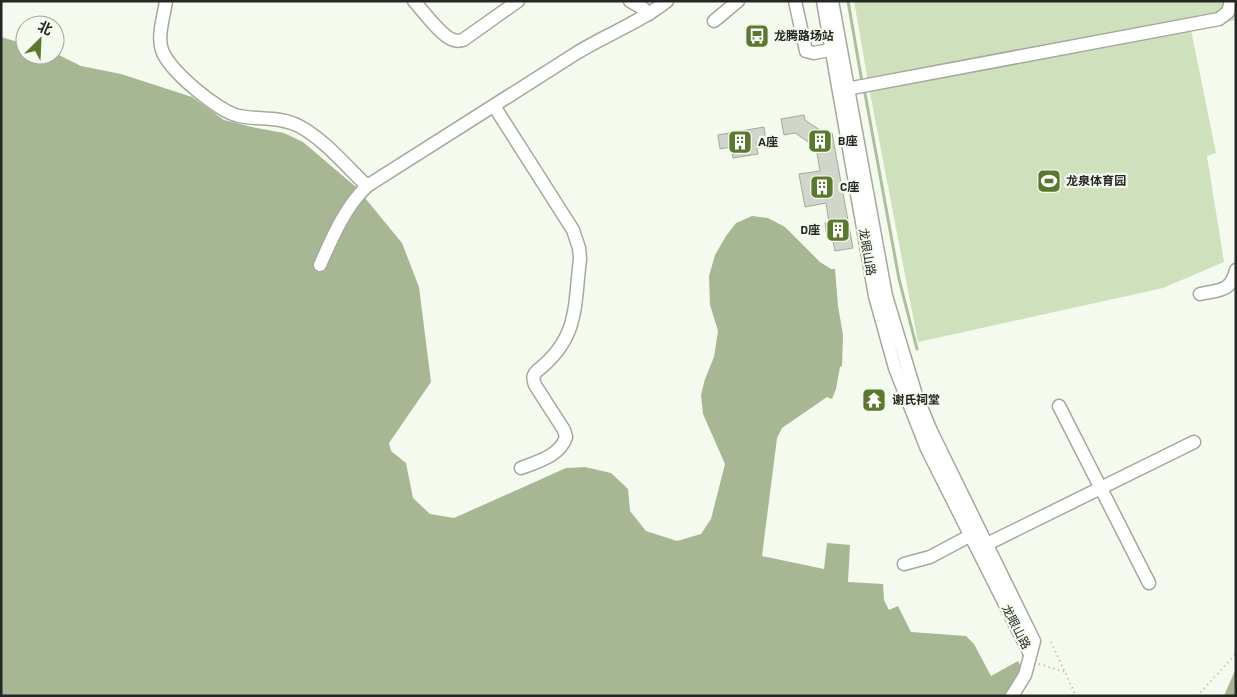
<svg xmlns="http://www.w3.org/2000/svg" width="1237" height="697" font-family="Barlow,'Noto Sans SC',sans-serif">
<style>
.green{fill:#cfe0bc}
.forest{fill:#a7b794}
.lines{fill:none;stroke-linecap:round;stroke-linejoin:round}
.stream{stroke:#adbe9b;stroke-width:3}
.building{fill:#d0d6ca;stroke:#a4a99e}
.minor-casing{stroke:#a3a99d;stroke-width:15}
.path{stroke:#adb2a9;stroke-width:2;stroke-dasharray:1 4;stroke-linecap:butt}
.minor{stroke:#fff;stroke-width:12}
.labels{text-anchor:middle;stroke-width:4.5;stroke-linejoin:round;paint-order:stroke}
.poi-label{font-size:12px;font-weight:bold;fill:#252723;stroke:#f4faee;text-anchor:start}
.street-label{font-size:12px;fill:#252723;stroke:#f4faee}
</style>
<rect width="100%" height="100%" fill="#f4faee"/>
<path class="green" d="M 854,1 L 1236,1 L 1236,20 L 1191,30 L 1216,153 L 1207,156 L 1224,262 L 1163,288 L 918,342 L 870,93 Z"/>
<g class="forest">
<path d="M 1,37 L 25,44 L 25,55 L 55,55 L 55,53 L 81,66 L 121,74 L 192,97 L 224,120 L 252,127 L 284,133 L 303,142 L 356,187 L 402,243 L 419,287 L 431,382 L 389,443 L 391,451 L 406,463 L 413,498 L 430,514 L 454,518 L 566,468 L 585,467 L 611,473 L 628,489 L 630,511 L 646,531 L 677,541 L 701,534 L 711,519 L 725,464 L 703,414 L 701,395 L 705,379 L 714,357 L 718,331 L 710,305 L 709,276 L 715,255 L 726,236 L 736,223 L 752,216 L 768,218 L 785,227 L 820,262 L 831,269 L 835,269 L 838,306 L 843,335 L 842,366 L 840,367 L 836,389 L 832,399 L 827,397 L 782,428 L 777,438 L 762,556 L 824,569 L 827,543 L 850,545 L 848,582 L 883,584 L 884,600 L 889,610 L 898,606 L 911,632 L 966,636 L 974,644 L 991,676 L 1018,661 L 1022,669 L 1009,696 L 1,696 Z"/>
<path d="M 1236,668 L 1236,696 L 1224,696 Z"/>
</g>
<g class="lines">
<g class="stream">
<path d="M 848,1 L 862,82"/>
<path d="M 864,88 L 899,279 L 917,349"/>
</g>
</g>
<g class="building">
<path d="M 804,115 L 805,120 L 826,134 L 832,133 L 853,248 L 835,251 L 832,236 L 827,237 L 825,223 L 829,222 L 826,203 L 805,207 L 799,174 L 820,171 L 816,147 L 795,133 L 784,135 L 781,119 Z"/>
<path d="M 764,127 L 766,141 L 756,143 L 758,154 L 733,158 L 731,147 L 720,149 L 718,135 Z"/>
<path d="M 876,389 L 883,407 L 873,411 L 865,394 Z"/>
</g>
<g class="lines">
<g class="minor-casing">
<g id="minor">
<path d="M 166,1 C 164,16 157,36 162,50 C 168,70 219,112 239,116 C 260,120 279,116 299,126 C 325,140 346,166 367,186"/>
<path d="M 414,1 C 423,11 440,34 451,39 C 455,41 459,41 463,40 L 518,1"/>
<path d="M 630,1 L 644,9 L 649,14"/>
<path d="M 795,1 L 806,51 L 814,53 L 839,48"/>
<path d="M 823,1 L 875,296 L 895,368 L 927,449 L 1030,654"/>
<path d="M 832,1 L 886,296 L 916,395 L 931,431 L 1034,641 L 1025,675 L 1012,696"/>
<path d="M 714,21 L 738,1"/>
<path d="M 841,90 L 1219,19 L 1228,12 L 1231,1"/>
<path d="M 494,106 L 573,230 L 579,248 L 580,259 C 574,308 579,338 537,371 C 532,376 533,379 535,385 L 564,430 L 566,437 C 560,456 537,462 521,468"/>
<path d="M 320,265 C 332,238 345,207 367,186 L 575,54 C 605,35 639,23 667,1"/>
<path d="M 1200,294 C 1219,290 1231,292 1236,270"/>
<path d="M 1059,406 L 1149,583"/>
<path d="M 979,548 L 1194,442"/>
<path d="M 904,564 L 930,557 L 977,532"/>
</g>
</g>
<g class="path">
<path d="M 1051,642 L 1076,696"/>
<path d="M 1039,664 L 1065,672"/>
<path d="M 1197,696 L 1236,654"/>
</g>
<use href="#minor" class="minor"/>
</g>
<defs>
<g id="bus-square" transform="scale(1.25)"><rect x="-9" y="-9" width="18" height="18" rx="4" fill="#5a782e" stroke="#f4faee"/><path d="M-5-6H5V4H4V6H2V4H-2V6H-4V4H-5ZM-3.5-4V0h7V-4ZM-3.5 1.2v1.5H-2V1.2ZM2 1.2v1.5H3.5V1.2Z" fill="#fff"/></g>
<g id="building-square" transform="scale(1.25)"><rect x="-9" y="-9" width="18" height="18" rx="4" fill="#5a782e" stroke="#f4faee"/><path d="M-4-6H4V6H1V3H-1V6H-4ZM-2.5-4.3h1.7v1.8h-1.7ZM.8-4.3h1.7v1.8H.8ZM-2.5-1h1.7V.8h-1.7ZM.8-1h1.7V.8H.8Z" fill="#fff"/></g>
<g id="stadium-square" transform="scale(1.25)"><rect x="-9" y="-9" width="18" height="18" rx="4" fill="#5a782e" stroke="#f4faee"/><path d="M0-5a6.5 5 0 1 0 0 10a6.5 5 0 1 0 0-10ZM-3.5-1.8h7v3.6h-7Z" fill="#fff"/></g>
<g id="temple-square" transform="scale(1.25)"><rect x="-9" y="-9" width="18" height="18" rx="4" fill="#5a782e" stroke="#f4faee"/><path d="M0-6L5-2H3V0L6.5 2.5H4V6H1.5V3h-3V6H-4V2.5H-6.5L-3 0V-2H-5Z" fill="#fff"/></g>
</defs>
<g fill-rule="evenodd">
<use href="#bus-square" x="757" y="36"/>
<use href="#building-square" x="820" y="141"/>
<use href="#building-square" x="740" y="142"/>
<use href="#stadium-square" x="1049" y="181"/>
<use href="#building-square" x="822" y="187"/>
<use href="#building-square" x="838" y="230"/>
<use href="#temple-square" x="874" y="400"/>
</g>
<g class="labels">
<g class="poi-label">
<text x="774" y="40">龙腾路场站</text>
<text x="838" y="145">B座</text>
<text x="758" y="146">A座</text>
<text x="1066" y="185">龙泉体育园</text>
<text x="840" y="191">C座</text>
<text x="820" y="234" text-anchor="end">D座</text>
<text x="892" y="404">谢氏祠堂</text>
</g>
<g class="street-label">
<text transform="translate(867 252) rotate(80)" y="4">龙眼山路</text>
<text transform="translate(1016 627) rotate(63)" y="4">龙眼山路</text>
</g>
</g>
<rect width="1237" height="697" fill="none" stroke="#252723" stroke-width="5"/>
<g transform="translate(40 40) rotate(24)"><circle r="24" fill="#f4faee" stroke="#a1a69d"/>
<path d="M0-4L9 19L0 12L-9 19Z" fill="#5a782e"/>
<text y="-8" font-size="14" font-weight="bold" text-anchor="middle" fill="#252723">北</text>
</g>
</svg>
